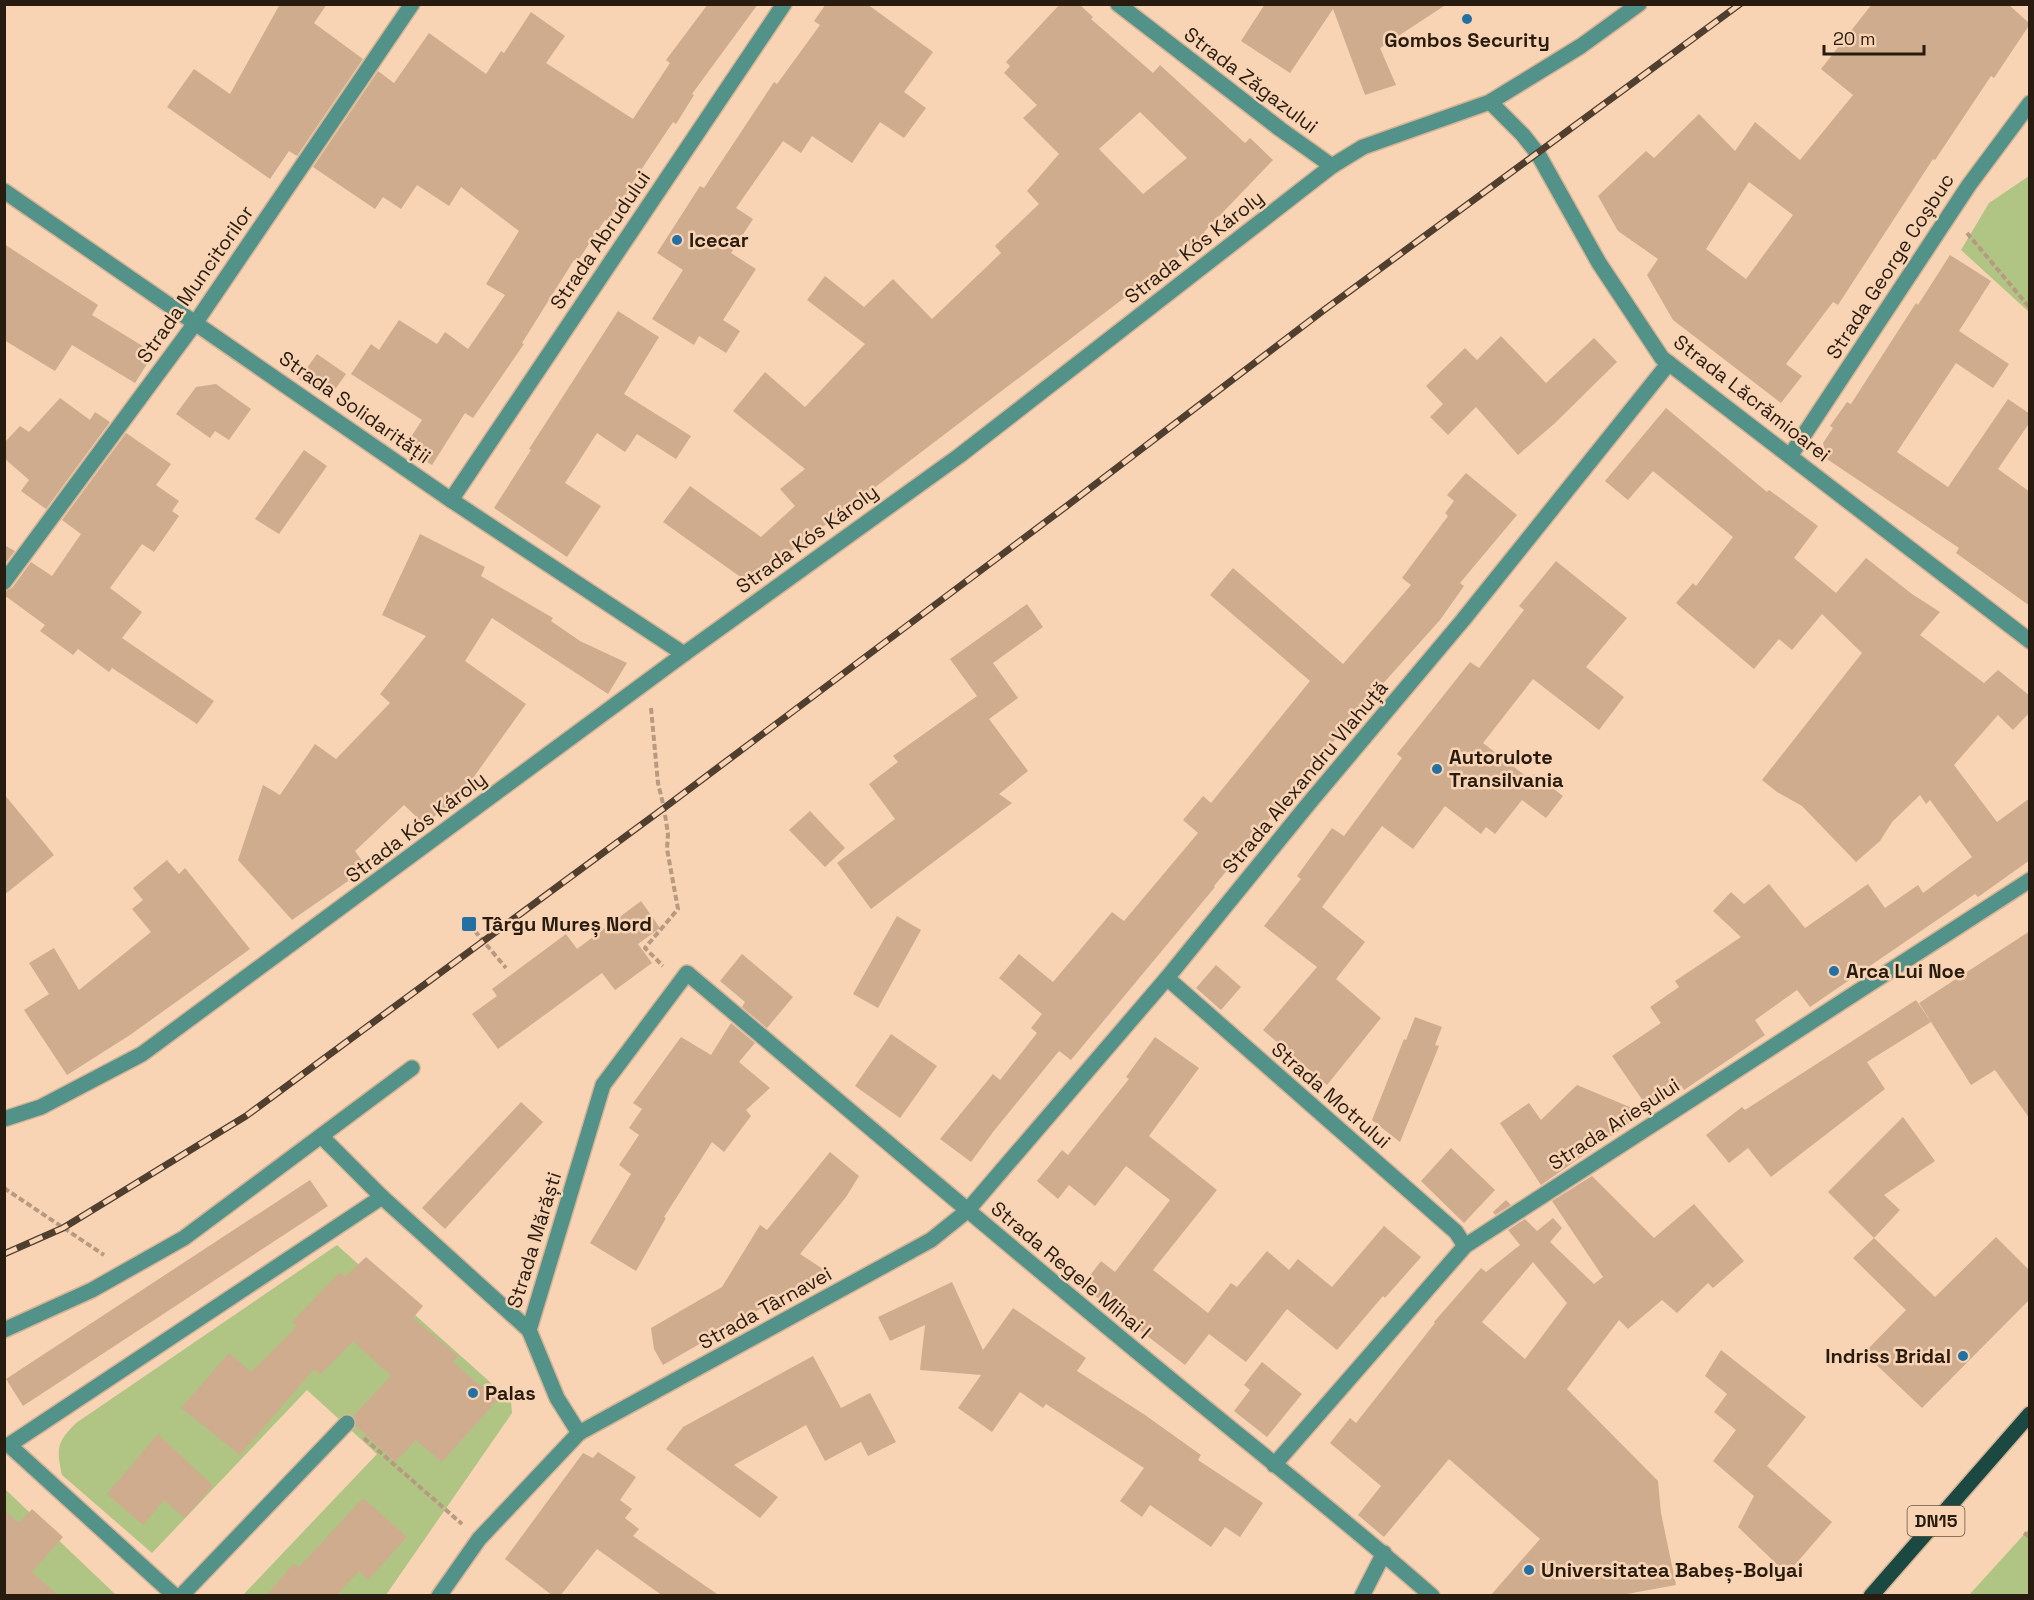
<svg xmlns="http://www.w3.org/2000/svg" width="2034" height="1600" font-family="'Space Grotesk',sans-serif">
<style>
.green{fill:#b0c584}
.building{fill:#cfac8d;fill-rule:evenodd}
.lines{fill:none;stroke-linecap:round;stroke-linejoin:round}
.minor-casing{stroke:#d3b396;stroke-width:18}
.major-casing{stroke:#d3b396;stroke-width:18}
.path{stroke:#b79a80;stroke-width:4;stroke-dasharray:6 3;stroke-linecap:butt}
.minor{stroke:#539288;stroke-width:15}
.major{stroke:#1b4942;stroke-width:15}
.rail-casing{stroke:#503e2f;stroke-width:7}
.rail{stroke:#f8d4b4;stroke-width:4.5;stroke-dasharray:14;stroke-linecap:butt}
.poi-dot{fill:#2570a3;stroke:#f8d4b4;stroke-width:2}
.labels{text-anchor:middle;stroke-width:5;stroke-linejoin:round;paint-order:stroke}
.shield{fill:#f8d4b4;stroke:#665240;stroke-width:1.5}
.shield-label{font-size:18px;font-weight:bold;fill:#281b0f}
.poi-label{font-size:20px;font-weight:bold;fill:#281b0f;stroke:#f8d4b4;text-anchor:start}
.street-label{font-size:20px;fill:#281b0f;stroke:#f8d4b4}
</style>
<rect width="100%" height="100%" fill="#f8d4b4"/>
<g class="green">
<path d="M 2029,176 L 2029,312 L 1961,250 L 1989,203 Z"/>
<path d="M 337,1245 L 511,1401 L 512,1413 L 386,1595 L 243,1595 L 377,1454 L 307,1390 L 152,1553 L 62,1475 C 56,1448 57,1442 76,1423 Z"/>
<path d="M 5,1489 L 116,1595 L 5,1595 Z"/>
<path d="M 2029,1529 L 2029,1595 L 1969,1595 Z"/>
</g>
<g class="building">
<path d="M 280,4 L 327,4 L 314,23 L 363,59 L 297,156 L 289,151 L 270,179 L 167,107 L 194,69 L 230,94 Z"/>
<path d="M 708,4 L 758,4 L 692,94 L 694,95 L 676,124 L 673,122 L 627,191 L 629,192 L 608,221 L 605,220 L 577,262 L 574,260 L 522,343 L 524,344 L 473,418 L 465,413 L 432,465 L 404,448 L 422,420 L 351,374 L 371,344 L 379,350 L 399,320 L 437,344 L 445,332 L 468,349 L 505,295 L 486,284 L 519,231 L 461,187 L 449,206 L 417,185 L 401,209 L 383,197 L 375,209 L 313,167 L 378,71 L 394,83 L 429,33 L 486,74 L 501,51 L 504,53 L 531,12 L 565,36 L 546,63 L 633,119 L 670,63 L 666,60 Z"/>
<path d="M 826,4 L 867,4 L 933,52 L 904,92 L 926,108 L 904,138 L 880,122 L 852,163 L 812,136 L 801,153 L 783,141 L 736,208 L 753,219 L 731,253 L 756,269 L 723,320 L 740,331 L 726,353 L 699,336 L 694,345 L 652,319 L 683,270 L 657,253 L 700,186 L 704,188 L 774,82 L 777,84 L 820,25 L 814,21 Z"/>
<path d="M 1060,4 L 1079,4 L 1093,17 L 1091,19 L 1153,73 L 1160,65 L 1245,143 L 1250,138 L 1273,160 L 1204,232 L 1207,235 L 749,583 L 663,522 L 690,486 L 761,537 L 795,506 L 780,489 L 805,469 L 733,411 L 765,372 L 805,407 L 865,344 L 807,300 L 825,276 L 864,307 L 893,279 L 932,319 L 1001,253 L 995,246 L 1039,204 L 1027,191 L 1059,154 L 1023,118 L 1037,105 L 1004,73 L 1010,66 L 1006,62 ZM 1140,112 L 1187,158 L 1143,194 L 1099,149 Z"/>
<path d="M 1265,4 L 1447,4 L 1380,48 L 1396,85 L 1365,95 L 1333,9 L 1290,73 L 1241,41 Z"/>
<path d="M 1872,4 L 2008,4 L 2030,24 L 1994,78 L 1991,76 L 1935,160 L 1933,159 L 1838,305 L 1833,302 L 1786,364 L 1802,376 L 1781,403 L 1673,320 L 1647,275 L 1658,259 L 1618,231 L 1598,196 L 1646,151 L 1654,158 L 1699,114 L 1735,151 L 1755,122 L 1800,160 L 1853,95 L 1821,69 ZM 1749,182 L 1793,215 L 1746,279 L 1706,249 Z"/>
<path d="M 4,244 L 98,305 L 92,315 L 154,353 L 135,383 L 72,345 L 55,371 L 4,340 Z"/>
<path d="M 1950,255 L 1991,281 L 1959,331 L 2009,364 L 1993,388 L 1956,363 L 1897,452 L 1948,487 L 2008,399 L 2030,414 L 2030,422 L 1998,469 L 2030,492 L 2030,606 L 1956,553 L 1959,548 L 1827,459 L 1823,443 L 1833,428 L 1830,426 L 1847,402 L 1851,404 L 1916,303 L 1918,305 Z"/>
<path d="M 618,311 L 659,337 L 624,394 L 691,436 L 676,459 L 637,434 L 625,452 L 597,433 L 565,483 L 601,506 L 567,557 L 494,508 L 531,450 L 529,449 Z"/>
<path d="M 1501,336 L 1546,383 L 1594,338 L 1617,362 L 1554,424 L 1518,455 L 1476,407 L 1448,435 L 1430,417 L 1443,404 L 1426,386 L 1465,348 L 1477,360 Z"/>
<path d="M 317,354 L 346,374 L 328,399 L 299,379 Z"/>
<path d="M 216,384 L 251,409 L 229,440 L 215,431 L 210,438 L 176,414 L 196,387 Z"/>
<path d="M 60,398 L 90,420 L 95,412 L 110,422 L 46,509 L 21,491 L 29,480 L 4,458 L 4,443 L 20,426 L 29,432 Z"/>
<path d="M 1666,408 L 1767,492 L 1769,490 L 1818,526 L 1794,558 L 1836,593 L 1866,558 L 1912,594 L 1940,612 L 1920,635 L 1984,683 L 1998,670 L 2030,696 L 2030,712 L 2013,730 L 1998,715 L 1954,765 L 1997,822 L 2030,798 L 2030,860 L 1978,897 L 1975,894 L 1810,1007 L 1797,990 L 1755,1020 L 1765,1035 L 1684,1090 L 1681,1085 L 1648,1108 L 1612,1056 L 1661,1023 L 1650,1007 L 1679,987 L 1675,981 L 1741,937 L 1713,911 L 1731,892 L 1744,904 L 1769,884 L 1805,928 L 1868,884 L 1885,908 L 1918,885 L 1923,893 L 1972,857 L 1930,800 L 1926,804 L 1920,795 L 1892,822 L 1880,841 L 1856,862 L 1802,806 L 1777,792 L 1762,780 L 1862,653 L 1822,614 L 1792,650 L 1779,639 L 1754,669 L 1676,603 L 1693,583 L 1696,586 L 1733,537 L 1653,471 L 1628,500 L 1605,481 Z"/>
<path d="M 126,433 L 171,464 L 156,485 L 179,501 L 172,511 L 179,516 L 154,552 L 142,544 L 110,588 L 142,612 L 122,638 L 214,701 L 197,724 L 112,668 L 109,672 L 78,649 L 73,655 L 40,631 L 45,625 L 4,595 L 4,592 L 12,588 L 31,562 L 52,576 L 81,534 L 62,520 Z"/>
<path d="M 304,450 L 327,466 L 279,534 L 255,519 Z"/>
<path d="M 1466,473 L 1517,515 L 1460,583 L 1464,586 L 1440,620 L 1336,736 L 1337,737 L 1214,886 L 1215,887 L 1071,1060 L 1059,1051 L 993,1132 L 971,1162 L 940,1139 L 993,1074 L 1000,1080 L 1037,1033 L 1031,1028 L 1042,1014 L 999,978 L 1019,954 L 1053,982 L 1112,912 L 1124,921 L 1198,833 L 1183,820 L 1203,796 L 1211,803 L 1310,681 L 1210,595 L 1233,568 L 1343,664 L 1411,585 L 1402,578 L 1448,516 L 1445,513 L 1454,501 L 1447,495 Z"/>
<path d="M 420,534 L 485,567 L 481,576 L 553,618 L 551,621 L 580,641 L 627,663 L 608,694 L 492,618 L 465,661 L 526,704 L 468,785 L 472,789 L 424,824 L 404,805 L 355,851 L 367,868 L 292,920 L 238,860 L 263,785 L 280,795 L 315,744 L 336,759 L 390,703 L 380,694 L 426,636 L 382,615 Z"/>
<path d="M 4,545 L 15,551 L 4,565 Z"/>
<path d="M 1556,561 L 1627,618 L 1586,667 L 1624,697 L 1599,730 L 1533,679 L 1483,743 L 1531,780 L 1534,774 L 1563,796 L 1546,818 L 1522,800 L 1495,834 L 1486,827 L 1481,834 L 1445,806 L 1413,849 L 1382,826 L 1322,907 L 1365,942 L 1336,979 L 1381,1018 L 1327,1085 L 1263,1030 L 1317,967 L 1264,926 L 1301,879 L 1297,876 L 1332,828 L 1344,836 L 1402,758 L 1397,754 L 1470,662 L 1479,668 L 1524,610 L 1519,606 Z"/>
<path d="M 1027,604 L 1043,627 L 993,663 L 1018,698 L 989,719 L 1028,771 L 999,794 L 1012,803 L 871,909 L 837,863 L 895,819 L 869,784 L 898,762 L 893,756 L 977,696 L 950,659 Z"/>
<path d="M 4,794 L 54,855 L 4,895 Z"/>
<path d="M 810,811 L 845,848 L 825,867 L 789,830 Z"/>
<path d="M 167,860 L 179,874 L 185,868 L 250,949 L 130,1035 L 67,1075 L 24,1010 L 49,994 L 29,963 L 54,948 L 79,990 L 151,932 L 132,909 L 143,900 L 133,888 Z"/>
<path d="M 641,901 L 660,928 L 638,944 L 652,963 L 615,990 L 602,973 L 498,1049 L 472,1014 L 497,996 L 492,989 L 566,934 L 577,949 Z"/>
<path d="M 897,916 L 921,930 L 878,1008 L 853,994 Z"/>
<path d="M 2030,931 L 2030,1119 L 1995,1070 L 1971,1085 L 1919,1003 Z"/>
<path d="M 742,954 L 793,997 L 767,1028 L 742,1007 L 745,1002 L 720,981 Z"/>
<path d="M 1216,965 L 1241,987 L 1221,1010 L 1196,988 Z"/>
<path d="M 1916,1000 L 1931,1022 L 1867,1062 L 1885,1089 L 1771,1177 L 1748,1148 L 1729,1163 L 1706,1135 L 1742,1107 L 1745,1110 Z"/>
<path d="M 1415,1017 L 1442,1027 L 1435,1045 L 1439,1046 L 1400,1142 L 1372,1120 L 1404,1039 L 1406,1040 Z"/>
<path d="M 731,1023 L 755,1043 L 739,1062 L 770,1088 L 746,1110 L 751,1116 L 724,1152 L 712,1142 L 664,1217 L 666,1218 L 636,1271 L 590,1243 L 631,1174 L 619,1165 L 639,1135 L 629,1128 L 642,1109 L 633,1103 L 681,1037 L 711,1055 Z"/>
<path d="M 891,1034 L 937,1066 L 900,1118 L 855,1086 Z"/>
<path d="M 1155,1037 L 1199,1068 L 1149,1136 L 1217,1190 L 1153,1270 L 1208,1313 L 1231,1283 L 1237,1287 L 1267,1251 L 1289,1270 L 1298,1259 L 1332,1287 L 1384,1226 L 1421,1257 L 1385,1298 L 1383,1296 L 1337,1350 L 1287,1309 L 1246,1362 L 1209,1334 L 1185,1365 L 1082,1286 L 1101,1261 L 1115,1272 L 1170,1200 L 1126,1166 L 1095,1206 L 1069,1185 L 1058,1199 L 1037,1181 L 1062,1150 L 1068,1155 L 1129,1079 L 1126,1077 Z"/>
<path d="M 1577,1085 L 1644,1113 L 1541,1185 L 1500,1123 L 1529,1103 L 1541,1120 Z"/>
<path d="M 521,1102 L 543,1122 L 445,1229 L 422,1208 Z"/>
<path d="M 1903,1117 L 1935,1161 L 1884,1195 L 1900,1210 L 1874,1238 L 1828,1192 Z"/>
<path d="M 1451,1148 L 1495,1190 L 1464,1223 L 1421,1181 Z"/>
<path d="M 830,1152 L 859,1176 L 846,1197 L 800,1254 L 826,1271 L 663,1365 L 654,1349 L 651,1328 L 722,1287 L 760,1225 L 767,1230 Z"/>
<path d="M 1592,1176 L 1654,1238 L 1694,1204 L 1744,1261 L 1713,1288 L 1708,1283 L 1677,1313 L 1662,1300 L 1628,1329 L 1619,1320 L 1567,1389 L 1658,1481 L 1661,1513 L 1676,1585 L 1616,1596 L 1490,1596 L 1540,1539 L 1449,1459 L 1384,1537 L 1358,1515 L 1381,1486 L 1330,1443 L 1350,1418 L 1356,1423 L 1435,1323 L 1434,1322 L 1481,1268 L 1486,1272 L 1520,1245 L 1508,1230 L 1525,1219 L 1537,1231 L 1553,1218 L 1562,1228 L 1550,1242 L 1594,1284 L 1603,1277 L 1552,1201 ZM 1533,1262 L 1567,1303 L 1525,1359 L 1482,1322 Z"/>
<path d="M 310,1180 L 328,1206 L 23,1406 L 6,1379 Z"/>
<path d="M 1506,1200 L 1511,1205 L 1495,1215 L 1493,1212 Z"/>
<path d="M 1996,1237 L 2030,1271 L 2030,1299 L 1922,1408 L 1864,1353 L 1906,1310 L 1853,1258 L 1874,1238 L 1935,1297 Z"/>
<path d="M 366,1257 L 423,1306 L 413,1318 L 458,1356 L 453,1362 L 497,1400 L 442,1462 L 416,1440 L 395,1462 L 356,1426 L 356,1420 L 353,1416 L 391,1376 L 353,1341 L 320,1375 L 314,1369 L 240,1455 L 181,1408 L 229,1353 L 251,1372 L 297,1326 L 292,1322 L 340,1272 L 345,1277 Z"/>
<path d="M 952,1282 L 983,1350 L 1013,1308 L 1086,1358 L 1077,1371 L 1145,1415 L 1201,1455 L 1198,1460 L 1263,1503 L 1240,1537 L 1225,1527 L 1211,1547 L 1150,1505 L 1142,1517 L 1120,1501 L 1144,1468 L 1046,1404 L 1043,1408 L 1020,1392 L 992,1432 L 958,1408 L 981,1375 L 920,1370 L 925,1325 L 890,1341 L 878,1317 Z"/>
<path d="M 1721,1350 L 1806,1417 L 1767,1466 L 1832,1522 L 1787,1574 L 1738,1527 L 1754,1496 L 1713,1461 L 1736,1430 L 1714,1412 L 1727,1394 L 1705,1376 Z"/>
<path d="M 813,1356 L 841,1408 L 870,1393 L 896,1442 L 868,1456 L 861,1442 L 825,1461 L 806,1425 L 734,1465 L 778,1497 L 760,1518 L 666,1449 L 683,1427 Z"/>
<path d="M 1262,1362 L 1302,1394 L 1267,1437 L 1234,1411 L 1250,1390 L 1244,1385 Z"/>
<path d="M 158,1434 L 213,1486 L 185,1518 L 164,1500 L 143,1525 L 107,1494 Z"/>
<path d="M 598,1452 L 636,1477 L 620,1500 L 632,1509 L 625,1518 L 639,1529 L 633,1536 L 720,1596 L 663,1596 L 597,1549 L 560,1596 L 553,1596 L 505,1559 L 583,1453 L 593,1458 Z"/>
<path d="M 363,1498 L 407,1537 L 368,1580 L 359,1571 L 336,1596 L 266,1596 L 294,1563 L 299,1567 Z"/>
<path d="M 32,1509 L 63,1537 L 32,1572 L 59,1596 L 4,1596 L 4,1510 L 19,1523 Z"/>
</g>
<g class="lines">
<g class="minor-casing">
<g id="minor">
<path d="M 1118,4 L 1280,129 L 1332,166"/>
<path d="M 1490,102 L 1523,135 L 1538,154 L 1599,263 L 1662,358 L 2030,641"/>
<path d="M 4,191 L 451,500 L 684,654"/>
<path d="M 1790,456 L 1969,185 L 2030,103"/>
<path d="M 451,500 L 784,4"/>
<path d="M 4,582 L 196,322 L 412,4"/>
<path d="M 1167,978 L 1456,1232 L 1465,1246"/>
<path d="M 4,1119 L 41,1107 L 142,1054 L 684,654 L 959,456 L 1332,166 L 1363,147 L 1490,102 L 1581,46 L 1639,4"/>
<path d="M 321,1136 L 382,1197"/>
<path d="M 4,1330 L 92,1290 L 184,1238 L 412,1068"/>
<path d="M 579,1433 L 931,1240 L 967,1211 L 1167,978 L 1310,802 L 1463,620 L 1669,363"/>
<path d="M 1274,1465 L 1465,1246 L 2030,880"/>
<path d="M 175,1596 L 9,1445 L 382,1197 L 529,1330"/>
<path d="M 181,1596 L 347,1423"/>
<path d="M 439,1596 L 479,1539 L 579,1433 L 557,1398 L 529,1330 L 603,1085 L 687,973 C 840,1102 992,1232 1146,1359 C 1241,1438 1339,1514 1432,1596"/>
<path d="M 1362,1596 L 1384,1553"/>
</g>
</g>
<g class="major-casing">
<path id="major" d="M 1871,1596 L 2030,1414"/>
</g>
<g class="path">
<path d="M 1967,233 L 2030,308"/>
<path d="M 651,708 L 658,783 L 664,808 L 668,834 L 667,849 L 678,909 L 645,948 L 663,966"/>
<path d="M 469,924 L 506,968"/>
<path d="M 4,1188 L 104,1255"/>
<path d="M 364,1438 L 462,1524"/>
<path d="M 2024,1533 L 2030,1537"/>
</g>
<use href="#minor" class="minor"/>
<use href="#major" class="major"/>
<g class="rail-casing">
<path id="rail" d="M 4,1254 L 63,1228 L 246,1116 L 664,808 L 1068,505 L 1324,310 L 1740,4"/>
</g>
<use href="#rail" class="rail"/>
</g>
<g class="poi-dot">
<circle cx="1467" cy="19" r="6"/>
<circle cx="677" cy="240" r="6"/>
<circle cx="1437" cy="769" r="6"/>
<rect x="461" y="916" width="16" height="16" rx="3"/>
<circle cx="1834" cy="971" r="6"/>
<circle cx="1963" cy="1356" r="6"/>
<circle cx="473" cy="1393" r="6"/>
<circle cx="1529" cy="1570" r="6"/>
</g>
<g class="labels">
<rect class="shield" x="1907.5" y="1506" width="57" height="30" rx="4.5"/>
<g class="shield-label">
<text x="1936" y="1527">DN15</text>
</g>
<g class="poi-label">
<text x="1467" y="47" text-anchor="middle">Gombos Security</text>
<text x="689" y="247">Icecar</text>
<text x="1449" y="764">Autorulote<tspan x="1449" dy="23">Transilvania</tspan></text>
<text x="482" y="931">Târgu Mureș Nord</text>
<text x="1846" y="978">Arca Lui Noe</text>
<text x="1951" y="1363" text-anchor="end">Indriss Bridal</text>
<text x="485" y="1400">Palas</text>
<text x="1541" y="1577">Universitatea Babeș-Bolyai</text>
</g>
<g class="street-label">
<text transform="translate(1251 80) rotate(37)" y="7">Strada Zăgazului</text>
<text transform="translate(600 240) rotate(-56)" y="7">Strada Abrudului</text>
<text transform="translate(1194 247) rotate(-38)" y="7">Strada Kós Károly</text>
<text transform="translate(1890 266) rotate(-57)" y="7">Strada George Coșbuc</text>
<text transform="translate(195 284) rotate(-55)" y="7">Strada Muncitorilor</text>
<text transform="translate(1752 398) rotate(38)" y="7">Strada Lăcrămioarei</text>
<text transform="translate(355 407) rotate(35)" y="7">Strada Solidarității</text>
<text transform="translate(807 539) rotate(-36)" y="7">Strada Kós Károly</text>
<text transform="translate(1305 777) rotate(-50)" y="7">Strada Alexandru Vlahuță</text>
<text transform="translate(416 827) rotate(-37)" y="7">Strada Kós Károly</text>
<text transform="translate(1331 1095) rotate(41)" y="7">Strada Motrului</text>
<text transform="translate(1614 1124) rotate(-33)" y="7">Strada Arieșului</text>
<text transform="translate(534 1240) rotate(-73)" y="7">Strada Mărăști</text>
<text transform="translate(1071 1270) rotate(40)" y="7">Strada Regele Mihai I</text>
<text transform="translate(765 1308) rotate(-29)" y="7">Strada Târnavei</text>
</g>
</g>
<rect width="2034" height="1600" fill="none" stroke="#281b0f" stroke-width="12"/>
<path d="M1824 45v9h100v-9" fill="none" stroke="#281b0f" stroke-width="3"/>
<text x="1833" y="45" font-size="18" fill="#281b0f" stroke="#f8d4b4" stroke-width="4.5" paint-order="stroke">20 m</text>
</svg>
